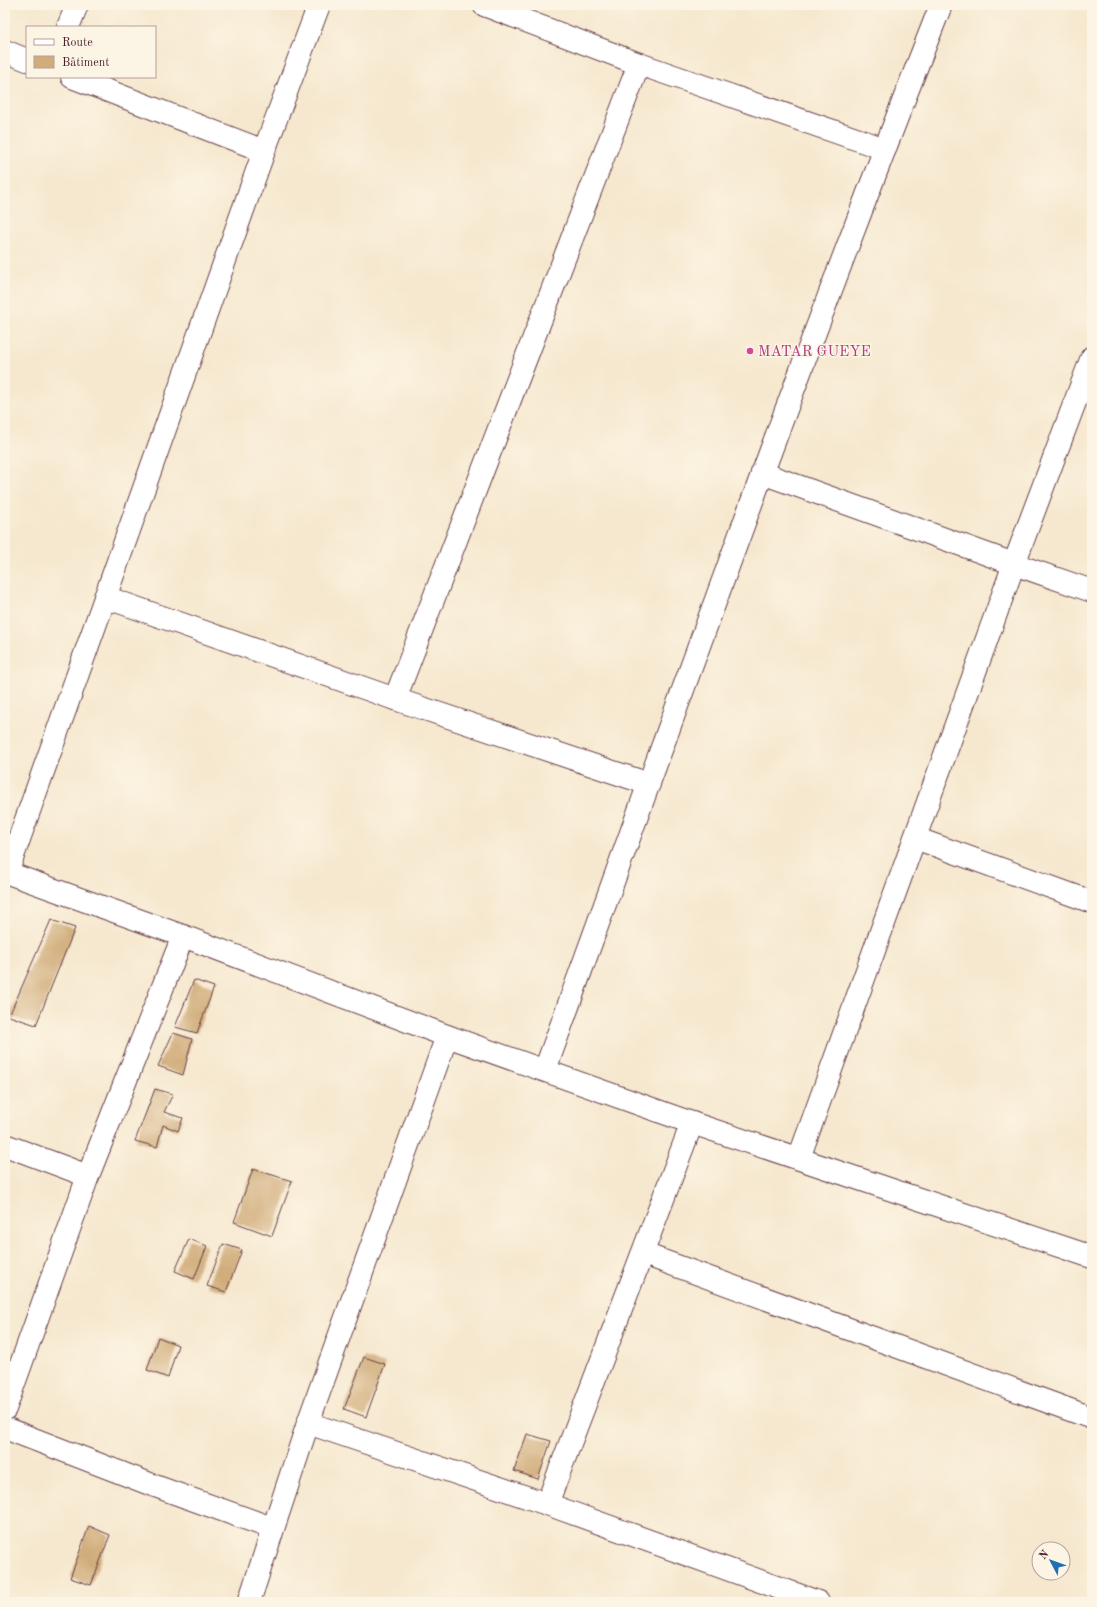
<svg xmlns="http://www.w3.org/2000/svg" width="1097" height="1607" font-family="'Old Standard TT',serif">
<style>
.building{fill:#d1ad7c}
.lines{fill:none;stroke-linecap:round;stroke-linejoin:round}
.street-casing{stroke:#643d44;stroke-width:24}
.street{stroke:#fff;stroke-width:22}
.hotel-dot{fill:#d1479c;stroke:#fcf5e5;stroke-width:1.5}
.labels{text-anchor:middle;stroke-width:3;stroke-linejoin:round;paint-order:stroke}
.hotel-label{font-size:15px;fill:#b23c85;stroke:#fcf5e5;text-anchor:start}
</style>
<rect width="100%" height="100%" fill="#fcf5e5"/>
<filter id="ink" filterUnits="userSpaceOnUse"><feTurbulence type="fractalNoise" baseFrequency=".025" numOctaves="2"/><feDisplacementMap in="SourceGraphic" scale="8" xChannelSelector="R" yChannelSelector="G"/><feConvolveMatrix kernelMatrix="1 2 1 2 8 2 1 2 1" color-interpolation-filters="sRGB"/></filter>
<filter id="wash" filterUnits="userSpaceOnUse"><feTurbulence type="fractalNoise" baseFrequency=".012" numOctaves="4" result="noise"/><feDisplacementMap in="SourceGraphic" scale="16" xChannelSelector="R" yChannelSelector="G"/><feGaussianBlur stdDeviation="0.9" result="paint"/><feColorMatrix in="noise" values="0 0 0 0 0 0 0 0 0 0 0 0 0 0 0 0 0 1.4 0 .05"/><feComposite in="paint" operator="in"/></filter>
<g filter="url(#wash)">
<rect width="100%" height="100%" fill="#f6e8cf"/>
<g id="blocks">
<g class="building">
<path d="M 51,920 L 75,928 L 36,1025 L 9,1016 Z"/>
<path d="M 194,980 L 214,987 L 197,1033 L 175,1027 Z"/>
<path d="M 173,1033 L 192,1039 L 183,1075 L 158,1066 Z"/>
<path d="M 155,1089 L 173,1094 L 164,1112 L 183,1118 L 178,1131 L 163,1125 L 157,1147 L 135,1141 Z"/>
<path d="M 253,1169 L 292,1181 L 272,1236 L 234,1222 Z"/>
<path d="M 189,1239 L 207,1246 L 194,1279 L 175,1271 Z"/>
<path d="M 223,1244 L 242,1250 L 226,1292 L 207,1286 Z"/>
<path d="M 158,1337 L 178,1345 L 168,1378 L 147,1370 Z"/>
<path d="M 364,1357 L 385,1364 L 366,1417 L 344,1409 Z"/>
<path d="M 527,1434 L 551,1441 L 538,1479 L 514,1471 Z"/>
<path d="M 89,1526 L 110,1535 L 91,1585 L 70,1578 Z"/>
</g>
</g>
</g>
<g filter="url(#ink)">
<use href="#blocks" fill-opacity="0" stroke="#643d44" stroke-width="1"/>
<g class="lines">
<g class="street-casing">
<g id="street">
<path d="M 484,5 L 639,64 L 885,149"/>
<path d="M 68,27 L 77,5"/>
<path d="M 5,51 L 27,60"/>
<path d="M 72,77 L 264,151"/>
<path d="M 762,473 L 1014,564 L 1092,591"/>
<path d="M 105,597 L 395,699 L 649,784"/>
<path d="M 395,699 L 639,64"/>
<path d="M 915,838 L 1092,902"/>
<path d="M 5,872 L 183,936 L 447,1036 L 692,1123 L 1092,1257"/>
<path d="M 7,873 L 264,151 L 319,5"/>
<path d="M 545,1070 C 674,714 802,357 941,5"/>
<path d="M 5,1145 L 88,1176"/>
<path d="M 799,1158 L 1014,564 L 1092,357"/>
<path d="M 644,1254 L 1092,1418"/>
<path d="M 5,1409 L 88,1176 L 183,936"/>
<path d="M 308,1423 L 547,1504 L 818,1602"/>
<path d="M 5,1428 L 155,1486 L 272,1528"/>
<path d="M 547,1504 L 692,1123"/>
<path d="M 249,1602 L 308,1423 L 447,1036"/>
</g>
</g>
<use href="#street" class="street"/>
</g>
</g>
<circle class="hotel-dot" cx="750" cy="351" r="4"/>
<g class="labels">
<g class="hotel-label">
<text x="758" y="356">MATAR GUEYE</text>
</g>
</g>
<rect width="1097" height="1607" fill="none" stroke="#fcf5e5" stroke-width="20"/>
<rect x="26" y="26" width="130" height="52" fill="#fcf5e5" stroke="#b59f9b"/>
<rect x="34" y="39" width="20" height="6" fill="#ffffff" stroke="#b59f9b"/>
<text x="62" y="46" font-size="12" fill="#4a1f2b">Route</text>
<rect x="34" y="56" width="20" height="12" fill="#d1ad7c" stroke="#b59f9b"/>
<text x="62" y="66" font-size="12" fill="#4a1f2b">Bâtiment</text>
<g transform="translate(1051 1561) rotate(311)"><circle r="19" fill="#fcf5e5" stroke="#b59f9b"/>
<path d="M0-3L7 15L0 10L-7 15Z" fill="#1f6fb2"/>
<text y="-6" font-size="11" font-weight="bold" text-anchor="middle" fill="#4a1f2b">N</text>
</g>
</svg>
